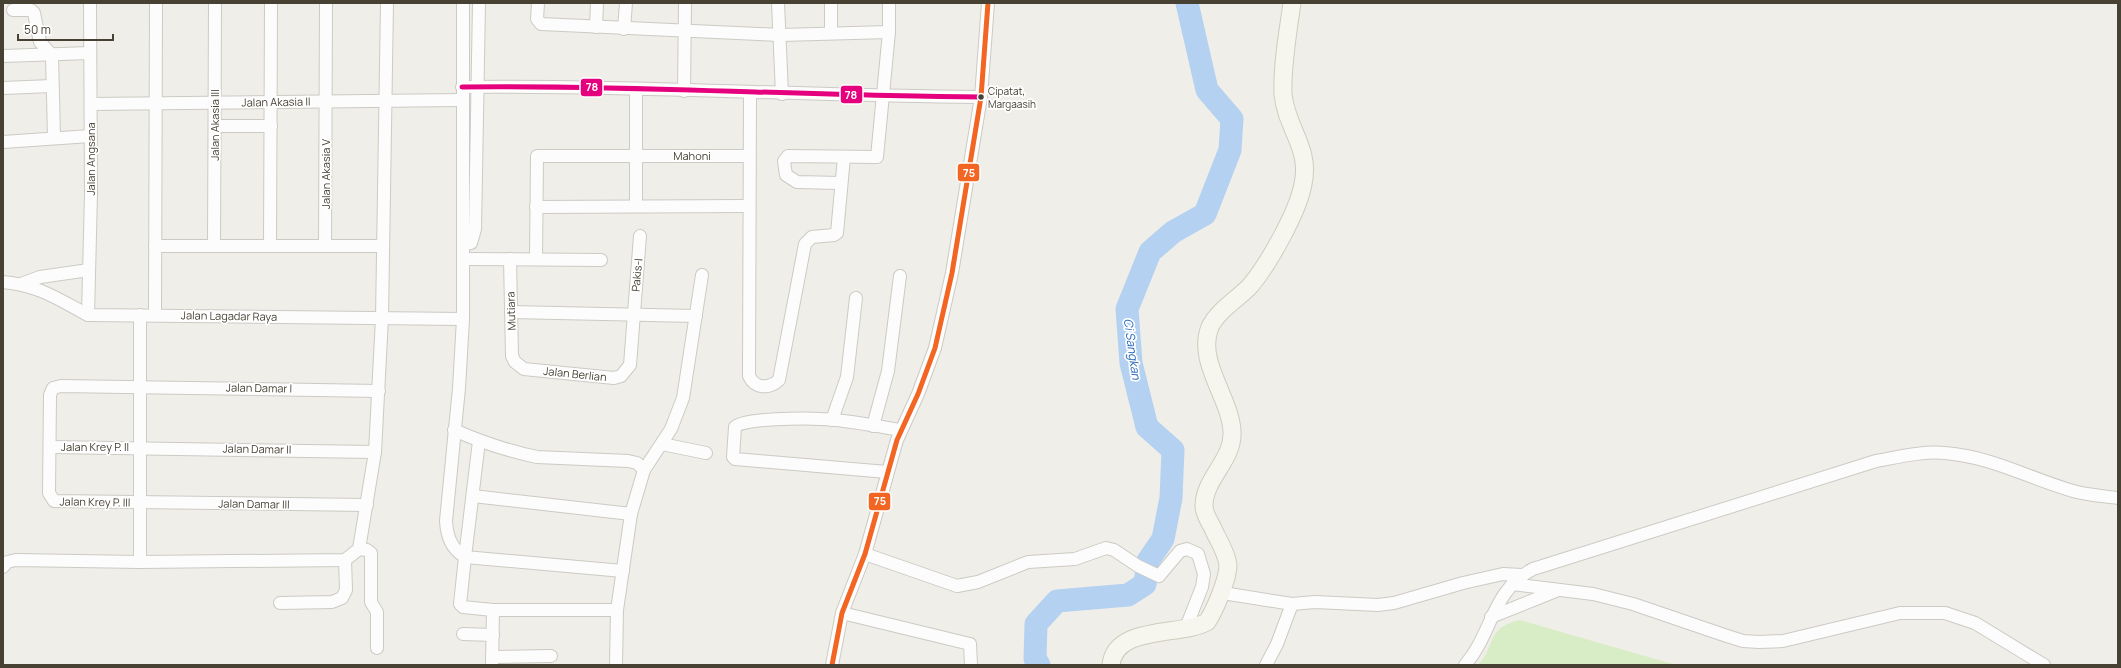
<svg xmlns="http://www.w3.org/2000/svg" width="2121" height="668" font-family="Manrope,sans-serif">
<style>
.green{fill:#d8ecc5}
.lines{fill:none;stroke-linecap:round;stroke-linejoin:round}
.river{stroke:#b4d1f1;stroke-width:23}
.street-casing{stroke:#cccac4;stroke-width:14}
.secondary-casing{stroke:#cfccbe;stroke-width:19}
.street{stroke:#fdfcfc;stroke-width:12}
.secondary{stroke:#f6f5ee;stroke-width:17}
.bus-1-casing{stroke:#fff;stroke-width:8}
.bus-2-casing{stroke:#fff;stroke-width:8}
.bus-1{stroke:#e5007d;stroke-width:5}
.bus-2{stroke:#f26522;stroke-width:5}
.bus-dot{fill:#464133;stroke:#fff;stroke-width:1.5}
.labels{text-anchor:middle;stroke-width:3.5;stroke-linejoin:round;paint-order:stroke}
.bus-label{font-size:10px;fill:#464133;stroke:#fff;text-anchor:start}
.street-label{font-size:11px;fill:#464133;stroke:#fff}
.water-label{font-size:12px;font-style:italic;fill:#2666b8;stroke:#fff}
.line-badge{stroke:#fff;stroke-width:1.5}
.badge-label{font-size:11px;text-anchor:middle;font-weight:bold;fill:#fff}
</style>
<rect width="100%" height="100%" fill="#f0eee8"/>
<path class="green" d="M 1520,620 L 1676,665 L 1677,665 L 1478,665 C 1497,645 1485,628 1520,620 Z"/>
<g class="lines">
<path class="river" d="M 1039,665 L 1035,659 L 1036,624 L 1057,601 L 1128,595 L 1145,584 L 1148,561 L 1163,539 L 1171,498 L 1173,450 L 1147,427 L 1131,363 L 1127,309 L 1150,252 L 1173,232 L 1205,214 L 1230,150 L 1232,119 L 1207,90 L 1187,3"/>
<g class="street-casing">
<g id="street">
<path d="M 463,3 L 463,319 L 459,388 L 446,521 C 447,537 451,548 465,557 L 460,604 L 463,607 L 493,610 L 492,665"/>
<path d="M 538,3 L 537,19 L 541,24 L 781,35 L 889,32"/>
<path d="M 778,3 L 782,94"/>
<path d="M 13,10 L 31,10 L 34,13 L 40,42 L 52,55 L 54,137"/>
<path d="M 596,27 L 597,3"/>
<path d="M 624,29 L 626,3"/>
<path d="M 831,33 L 831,3"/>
<path d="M 3,56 L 90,53"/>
<path d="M 462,87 C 635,85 808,96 981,97"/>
<path d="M 3,88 L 52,86"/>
<path d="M 684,91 L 685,3"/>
<path d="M 750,92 L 749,376 C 755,389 769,389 779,380 L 805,244 L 812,237 L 834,235 L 837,233 L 844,157"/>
<path d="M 91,104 L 462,100"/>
<path d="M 215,126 L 271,126"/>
<path d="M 3,142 L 90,136"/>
<path d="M 840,183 L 797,182 L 786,175 L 784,161 L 788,156 L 877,157 L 889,32 L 889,3"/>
<path d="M 636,206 L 636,90"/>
<path d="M 536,207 L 748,206"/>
<path d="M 463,245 L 471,243 L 475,229 L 479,3"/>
<path d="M 155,246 L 383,246"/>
<path d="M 214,246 L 215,3"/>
<path d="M 270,246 L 271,3"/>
<path d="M 325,246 L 326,3"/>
<path d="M 464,259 L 601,260"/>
<path d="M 510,259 L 512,356 L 515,362 L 524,369 L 614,378 L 621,376 L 630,365 L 640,236"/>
<path d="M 536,259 L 537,156 L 749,156"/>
<path d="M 3,282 C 38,285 58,299 88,315 L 463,319"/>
<path d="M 21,284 L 40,277 L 89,270"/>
<path d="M 511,312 L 696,316"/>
<path d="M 155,314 L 156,3"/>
<path d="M 88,315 L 91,194 L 90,3"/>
<path d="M 140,315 L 140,562"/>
<path d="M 832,420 L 847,377 L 856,298"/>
<path d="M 873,426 L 888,371 L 900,276"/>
<path d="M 454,430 C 481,442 508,451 537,457 L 628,461 L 637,463 L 644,470"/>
<path d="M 479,441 L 465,557 L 623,571"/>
<path d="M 662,444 L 706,453"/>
<path d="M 50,447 L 375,452"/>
<path d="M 887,472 L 735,459 L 733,457 L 735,427 C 742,418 807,418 822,419 C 848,420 875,426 901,430"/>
<path d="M 473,496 L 631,514"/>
<path d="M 367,505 L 54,501 L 49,493 L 50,395 L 53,388 L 61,386 L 379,391"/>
<path d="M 359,549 L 367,550 L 371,553 L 371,602 L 377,612 L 377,648"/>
<path d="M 865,554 L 957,586 L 978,582 L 1028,562 L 1075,559 L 1106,548 L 1114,550 L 1138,566 L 1159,576 L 1180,551 L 1187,549 L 1198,554 L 1204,574 L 1202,587 L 1185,630"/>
<path d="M 3,567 L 7,562 L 16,560 L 140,562 L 345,560 L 359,549 L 375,452 L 382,318 L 387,3"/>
<path d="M 1512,584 L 1593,594 L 1633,604 L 1727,636 L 1743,641 L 1759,642 L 1783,641 L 1900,613 L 1945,613 L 1975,623 L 2044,665"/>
<path d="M 1220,594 L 1229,594 L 1292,604 L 1315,602 L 1378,605 L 1394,603 L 1463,583 L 1503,574 L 1522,575"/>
<path d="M 280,603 L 332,602 L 342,598 L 346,590 L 345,560"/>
<path d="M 493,610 L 617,610"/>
<path d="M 842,613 L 970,644 L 971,665"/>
<path d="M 1491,617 L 1556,591"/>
<path d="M 463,634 L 493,635"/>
<path d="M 492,657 L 551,656"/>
<path d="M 616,665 L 617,610 L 631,514 L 644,470 L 671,429 L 683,398 L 702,275"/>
<path d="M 832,665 L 842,613 L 865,554 L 897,440 L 918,394 L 935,348 L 952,273 L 981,97 L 988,3"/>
<path d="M 1266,665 L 1277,644 L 1292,604"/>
<path d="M 1465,665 C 1493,633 1491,591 1533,569 L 1876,461 C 1898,457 1922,451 1945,453 C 1993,457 2028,478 2073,491 C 2087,495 2103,496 2118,498"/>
</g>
</g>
<g class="secondary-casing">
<path id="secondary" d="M 1111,665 C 1115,625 1181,636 1207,622 C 1215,610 1228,579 1228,565 C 1227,554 1219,541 1214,531 C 1211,523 1204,515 1204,506 C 1204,478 1234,460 1232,431 C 1230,397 1196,361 1210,327 C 1218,310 1238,299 1250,286 C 1268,265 1298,212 1303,184 C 1311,148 1286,128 1283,94 C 1282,64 1288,32 1292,3"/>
</g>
<use href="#street" class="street"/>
<use href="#secondary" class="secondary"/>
<g class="bus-1-casing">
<path id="bus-1" d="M 462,87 C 635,85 808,96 981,97"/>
</g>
<g class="bus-2-casing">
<path id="bus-2" d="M 832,665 L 842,613 L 865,554 L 897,440 L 918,394 L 935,348 L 952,273 L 981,97 L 988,3"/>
</g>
<use href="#bus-1" class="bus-1"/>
<use href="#bus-2" class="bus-2"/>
</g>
<circle class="bus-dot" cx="981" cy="97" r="3.5"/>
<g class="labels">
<g class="bus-label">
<text x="988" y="95">Cipatat,<tspan x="988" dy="13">Margaasih</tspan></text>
</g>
<g class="street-label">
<text transform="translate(276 102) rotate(-1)" y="4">Jalan Akasia II</text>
<text transform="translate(215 125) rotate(-90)" y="4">Jalan Akasia III</text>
<text x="692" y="160">Mahoni</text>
<text transform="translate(91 159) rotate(-90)" y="4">Jalan Angsana</text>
<text transform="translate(326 174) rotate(-90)" y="4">Jalan Akasia V</text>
<text transform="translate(637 275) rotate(-85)" y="4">Pakis-I</text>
<text transform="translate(511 311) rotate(-92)" y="4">Mutiara</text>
<text transform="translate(229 316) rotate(1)" y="4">Jalan Lagadar Raya</text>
<text transform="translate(575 374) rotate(6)" y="4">Jalan Berlian</text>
<text transform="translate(259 388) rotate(1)" y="4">Jalan Damar I</text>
<text x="95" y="451">Jalan Krey P. II</text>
<text transform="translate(257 449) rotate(1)" y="4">Jalan Damar II</text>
<text transform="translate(95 502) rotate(1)" y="4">Jalan Krey P. III</text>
<text transform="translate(254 504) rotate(1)" y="4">Jalan Damar III</text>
</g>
<g class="water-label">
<text transform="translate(1132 349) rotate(82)" y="4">Ci Sangkan</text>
</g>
</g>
<g class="line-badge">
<rect x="580" y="78" width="23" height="19" rx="4" fill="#e5007d"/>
<rect x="840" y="85" width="23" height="19" rx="4" fill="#e5007d"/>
<rect x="957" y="163" width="23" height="19" rx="4" fill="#f26522"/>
<rect x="868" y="492" width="23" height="19" rx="4" fill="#f26522"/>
</g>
<g class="badge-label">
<text x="592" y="91">78</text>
<text x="851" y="99">78</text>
<text x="969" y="177">75</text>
<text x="880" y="505">75</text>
</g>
<rect width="2121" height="668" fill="none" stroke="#464133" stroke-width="8"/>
<path d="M18 34v6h95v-6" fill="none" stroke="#464133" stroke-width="2"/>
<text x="24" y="34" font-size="12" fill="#464133" stroke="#ffffff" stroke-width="3" paint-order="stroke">50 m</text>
</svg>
